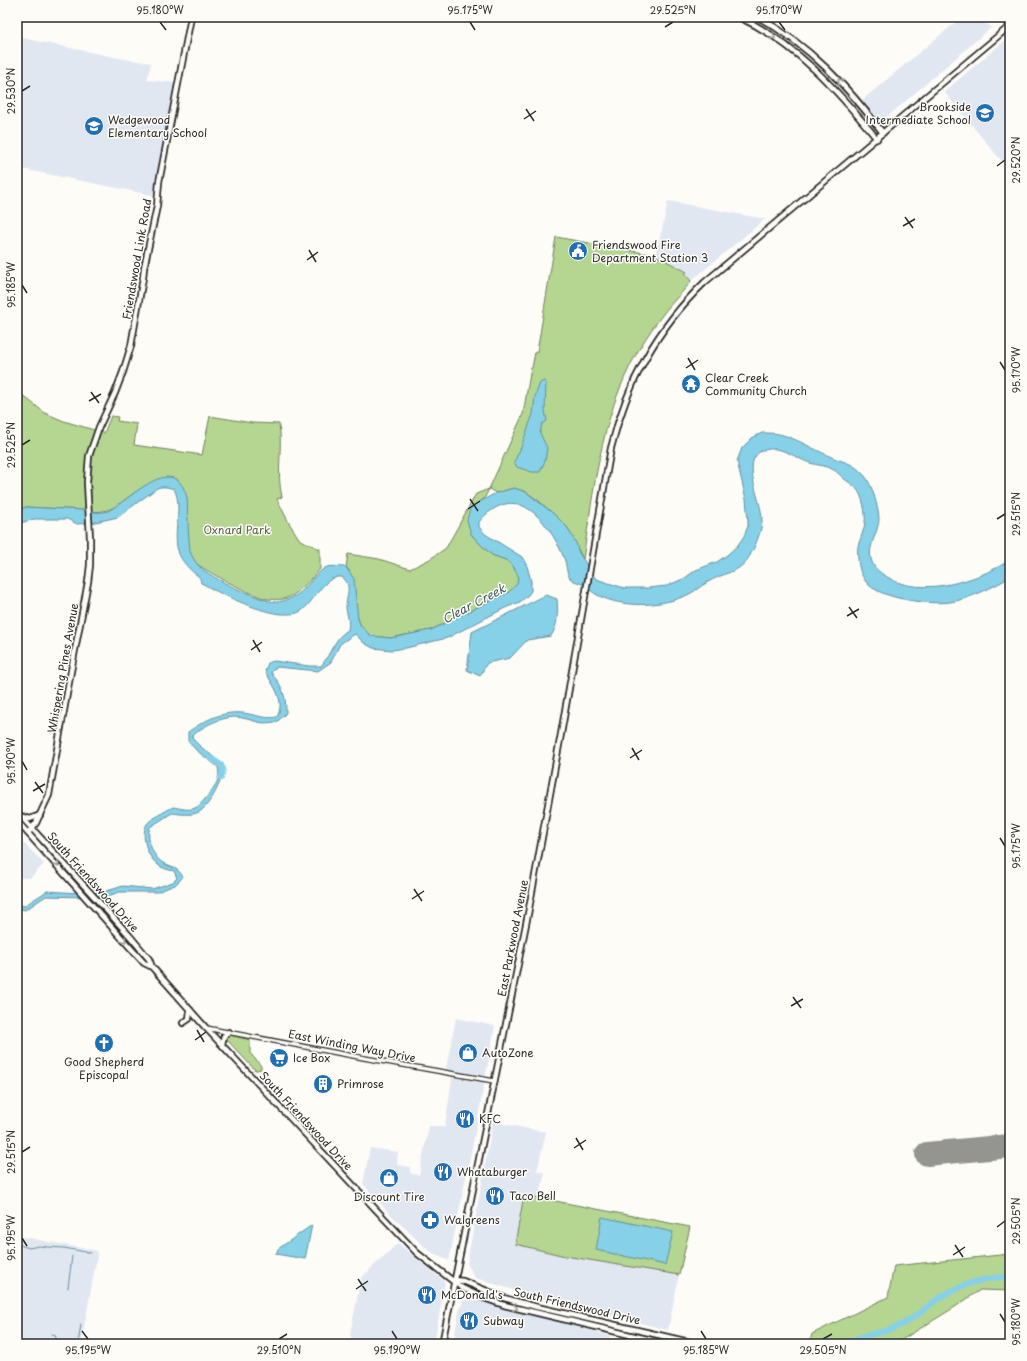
<svg xmlns="http://www.w3.org/2000/svg" width="1027" height="1361" font-family="'Playpen Sans',sans-serif">
<style>
.built{fill:#e1e7f1}
.green{fill:#b4d690;stroke:#70805e}
.water{fill:#87d1e8;stroke:#628f9c}
.lines{fill:none;stroke-linecap:round;stroke-linejoin:round}
.stream{stroke:#628f9c;stroke-width:1}
.river{stroke:#87d1e8;stroke-width:6}
.runway{stroke:#949491;stroke-width:24}
.minor-casing{stroke:#2b2b2b;stroke-width:6}
.major-casing{stroke:#2b2b2b;stroke-width:8}
.minor{stroke:#fdfcf7;stroke-width:3.5}
.major{stroke:#fdfcf7;stroke-width:4.5}
.oneway{stroke:#9e9e9b}
.ticks{fill:none;stroke:#2b2b2b;stroke-width:1.5}
.labels{text-anchor:middle;stroke-width:3;stroke-linejoin:round;paint-order:stroke}
.poi-label{font-size:11px;fill:#2b2b2b;stroke:#fdfcf7;text-anchor:start}
.street-label{font-size:11px;fill:#2b2b2b;stroke:#fdfcf7}
.park-label{font-size:11px;fill:#545e49;stroke:#fdfcf7}
.water-label{font-size:12px;font-style:italic;fill:#475d64;stroke:#fdfcf7}
.neatline{fill:none;stroke:#2b2b2b;stroke-width:1.5}
.ticks-label{font-size:10px;text-anchor:middle;fill:#2b2b2b}
</style>
<rect width="100%" height="100%" fill="#fdfcf7"/>
<filter id="ink" filterUnits="userSpaceOnUse"><feTurbulence type="fractalNoise" baseFrequency=".025" numOctaves="2"/><feDisplacementMap in="SourceGraphic" scale="8" xChannelSelector="R" yChannelSelector="G"/><feConvolveMatrix kernelMatrix="1 2 1 2 8 2 1 2 1" color-interpolation-filters="sRGB"/></filter>
<g filter="url(#ink)">
<g class="built">
<path d="M 962,17 L 973,17 L 992,27 L 880,123 L 861,101 Z"/>
<path d="M 1010,36 L 1010,171 L 944,92 Z"/>
<path d="M 17,37 L 124,59 L 151,63 L 147,80 L 179,83 L 157,196 L 17,168 Z"/>
<path d="M 668,201 L 749,216 L 765,219 L 691,281 L 685,274 L 687,272 L 655,255 L 662,230 Z"/>
<path d="M 17,836 L 44,864 L 30,878 L 17,878 Z"/>
<path d="M 456,1018 L 495,1026 L 475,1133 L 449,1261 L 440,1257 L 428,1250 L 390,1214 L 363,1184 L 370,1148 L 398,1152 L 397,1165 L 410,1167 L 410,1173 L 419,1175 L 429,1126 L 445,1126 L 452,1079 L 446,1069 Z"/>
<path d="M 493,1122 L 546,1132 L 537,1171 L 545,1173 L 539,1198 L 524,1195 L 515,1244 L 565,1256 L 679,1275 L 668,1330 L 536,1297 L 475,1278 L 467,1263 Z"/>
<path d="M 17,1236 L 98,1251 L 81,1344 L 17,1344 Z"/>
<path d="M 398,1243 L 445,1282 L 434,1344 L 353,1344 L 350,1334 L 361,1278 Z"/>
<path d="M 476,1299 L 610,1336 L 608,1344 L 453,1344 L 459,1311 L 463,1300 Z"/>
</g>
<g class="green">
<path d="M 556,237 L 655,255 L 687,272 L 685,274 L 691,281 C 686,289 679,295 673,302 C 663,313 654,326 646,338 C 602,405 595,482 583,559 L 567,527 L 539,501 L 526,492 L 514,488 L 496,493 L 489,489 L 484,499 L 476,504 L 471,534 L 480,544 L 492,555 L 506,560 L 513,566 L 518,576 L 518,583 L 509,592 L 431,630 L 391,638 L 371,636 L 361,626 L 358,619 L 349,570 L 346,567 L 348,554 L 379,559 L 410,569 L 430,559 L 446,548 L 476,494 L 489,489 L 523,414 L 531,368 L 532,368 L 535,352 L 537,352 Z"/>
<path d="M 17,391 L 45,413 L 64,421 L 104,433 L 111,416 L 118,417 L 117,421 L 137,424 L 134,445 L 202,455 L 210,416 L 252,423 L 279,424 C 283,448 276,473 282,497 L 277,499 L 289,523 L 300,540 L 320,549 L 320,569 C 311,579 297,597 283,599 C 278,600 272,599 267,599 C 255,597 198,568 191,559 C 190,557 189,553 189,550 C 182,525 195,502 177,479 C 168,481 152,483 144,487 C 119,500 115,517 83,510 L 26,507 L 17,511 Z"/>
<path d="M 230,1035 L 250,1040 L 250,1053 L 261,1066 L 261,1069 L 257,1070 L 255,1070 L 227,1040 L 227,1036 Z"/>
<path d="M 524,1195 L 690,1227 L 679,1275 L 565,1256 L 515,1244 Z"/>
<path d="M 1010,1254 L 1010,1291 L 980,1290 L 955,1307 L 895,1344 L 809,1344 L 812,1334 L 888,1297 L 894,1266 Z"/>
</g>
<g class="water">
<path d="M 544,381 L 546,383 L 545,411 L 547,421 L 542,424 L 540,433 L 547,448 L 545,461 L 540,472 L 532,472 L 517,467 L 514,462 L 520,450 L 533,414 L 535,396 L 540,383 Z"/>
<path d="M 762,433 C 770,433 778,433 786,436 C 800,441 814,449 827,455 C 835,459 843,461 850,464 C 855,466 860,471 864,475 C 872,483 878,507 879,518 C 879,533 866,546 872,562 C 875,570 882,574 889,578 C 922,598 980,580 1010,560 L 1010,577 C 996,586 967,600 950,602 C 930,605 879,599 866,582 C 864,579 861,574 860,570 C 858,564 857,553 858,546 C 860,539 864,531 865,523 C 866,513 863,496 856,488 C 852,484 847,481 843,478 C 840,475 837,472 834,470 C 827,466 817,465 810,463 C 797,459 784,447 769,449 C 735,453 763,501 762,520 C 762,527 759,536 756,543 C 743,575 733,568 708,582 C 700,586 695,592 687,595 C 664,606 628,608 604,598 C 595,595 588,588 580,583 C 577,582 574,581 572,580 C 566,575 567,568 565,561 C 558,540 533,497 505,504 C 495,507 486,513 479,522 L 479,527 L 485,534 L 522,557 L 527,566 L 531,581 L 531,591 L 528,595 L 520,602 L 505,608 L 447,638 L 406,648 L 392,650 L 373,648 L 364,643 L 355,634 L 340,644 L 331,662 L 318,671 L 277,667 L 271,672 C 273,677 278,680 280,685 C 285,694 286,703 286,713 L 277,722 C 271,722 264,724 258,722 C 250,720 242,717 234,717 C 220,718 201,726 192,737 C 199,749 217,756 222,767 C 226,777 208,808 199,812 C 190,816 181,814 172,813 L 150,827 C 146,838 152,856 163,863 C 172,869 177,866 183,877 L 175,885 L 157,892 L 119,892 L 100,899 L 85,897 L 46,896 L 25,910 L 17,908 L 17,904 L 24,906 L 47,891 L 77,893 L 97,892 L 107,891 L 123,886 L 152,889 L 173,882 L 177,878 L 174,871 C 168,870 161,868 157,864 C 147,856 140,835 147,824 C 151,818 166,811 173,807 C 180,808 188,811 195,808 C 201,806 214,788 217,782 C 219,777 219,772 218,767 L 196,750 L 188,741 L 188,732 C 206,719 226,709 249,714 C 259,716 267,719 277,717 C 286,700 273,686 265,671 L 268,663 L 274,661 L 309,666 L 321,666 C 331,654 334,638 348,630 C 350,621 347,616 346,607 C 346,596 353,585 342,577 C 323,575 314,603 301,611 C 297,614 291,614 286,614 C 267,615 232,599 214,590 C 210,588 206,585 201,583 C 200,581 201,579 199,577 C 198,575 196,575 194,573 C 188,568 182,561 179,554 C 171,534 184,507 174,489 C 168,487 163,486 157,488 L 118,517 L 91,523 L 77,524 L 67,519 L 34,519 L 17,524 L 17,511 L 26,507 L 83,510 C 91,512 103,514 110,510 C 132,498 175,450 187,498 C 188,505 187,513 188,520 C 188,530 189,540 190,551 C 192,557 195,562 199,566 C 210,578 260,601 276,602 C 280,602 287,600 291,598 C 306,592 312,576 325,568 C 330,565 339,567 346,567 L 354,579 L 358,619 L 361,626 L 371,636 L 391,638 L 431,630 L 509,592 L 517,584 L 518,576 L 513,566 L 506,560 L 492,555 L 480,544 L 471,534 L 467,520 L 470,509 L 476,504 L 496,493 L 514,488 L 526,492 L 554,514 L 567,527 L 576,543 L 579,553 L 596,579 L 624,588 L 648,588 L 667,586 L 685,578 L 696,570 L 717,562 L 727,555 L 738,545 L 744,536 L 748,526 L 748,520 L 746,499 L 737,461 L 742,448 L 752,438 Z"/>
<path d="M 546,595 L 557,599 C 558,612 558,626 551,636 L 527,640 L 510,658 L 487,663 L 480,676 L 467,670 L 472,632 Z"/>
<path d="M 602,1217 L 673,1232 L 665,1265 L 596,1250 Z"/>
<path d="M 312,1225 L 305,1259 L 276,1254 L 278,1249 Z"/>
</g>
<g class="lines">
<g class="stream">
<path d="M 17,1244 L 29,1248 L 39,1246 L 48,1247 L 64,1248 L 91,1253"/>
<path d="M 68,1288 L 72,1256"/>
<path d="M 52,1334 L 55,1335 L 58,1344"/>
<path d="M 78,1344 L 81,1324"/>
</g>
<g class="river">
<path d="M 212,759 L 221,765 L 223,769 L 221,778"/>
<path d="M 844,1344 C 861,1334 881,1334 899,1326 C 912,1320 923,1310 935,1301 C 957,1286 983,1277 1010,1277"/>
</g>
<path class="runway" d="M 927,1154 L 1010,1146"/>
<g class="minor-casing">
<path id="minor" d="M 206,1028 L 364,1058 L 494,1081"/>
</g>
<g class="major-casing">
<g id="major">
<path d="M 739,17 C 796,43 838,91 877,139"/>
<path d="M 758,17 C 809,45 848,87 883,133"/>
<path d="M 17,812 L 129,935 L 149,959 L 152,967 L 206,1028 L 382,1216 L 417,1253 L 462,1288 L 484,1298 L 504,1305 L 668,1344"/>
<path d="M 23,817 L 30,819 L 40,815"/>
<path d="M 17,821 L 144,963 L 152,967"/>
<path d="M 28,833 L 36,823 L 49,795 L 71,671 L 88,582 L 90,565 L 90,538 L 87,482 L 89,456 L 99,427 L 115,393 L 123,372 L 131,346 L 143,278 L 144,268 L 157,206 L 159,182 L 191,17"/>
<path d="M 183,1023 L 189,1019 L 190,1010"/>
<path d="M 222,1044 L 224,1036 L 229,1032"/>
<path d="M 454,1280 L 463,1281 L 504,1298 L 537,1307 L 698,1344"/>
<path d="M 442,1344 L 528,914 L 561,734 L 611,448 C 627,383 656,329 705,282 L 1010,26"/>
</g>
</g>
<use href="#minor" class="minor"/>
<use href="#major" class="major"/>
</g>
<defs><path id="oneway-chevron" d="M-2-3.5L2.5 0L-2 3.5" fill="none" stroke-width="1.6" stroke-linecap="round" stroke-linejoin="round"/></defs>
<g class="oneway">
<use href="#oneway-chevron" transform="translate(773 37) rotate(34)"/>
<use href="#oneway-chevron" transform="translate(840 81) rotate(-132)"/>
<use href="#oneway-chevron" transform="translate(57 864) rotate(47)"/>
<use href="#oneway-chevron" transform="translate(124 940) rotate(49)"/>
<use href="#oneway-chevron" transform="translate(515 1308) rotate(14)"/>
</g>
</g>
<path class="ticks" d="M 160,22 L 166,30M 470,22 L 475,30M 779,22 L 785,30M 665,27 L 673,22M 22,91 L 30,86M 526,109 L 534,121M 524,119 L 536,111M 997,166 L 1005,160M 905,217 L 913,228M 903,226 L 915,219M 309,250 L 316,262M 307,260 L 318,252M 22,285 L 27,293M 688,358 L 695,370M 1000,362 L 1005,370M 686,368 L 698,360M 91,392 L 99,403M 89,401 L 101,394M 22,445 L 30,440M 470,499 L 478,511M 468,509 L 480,501M 997,519 L 1005,514M 849,607 L 857,618M 847,616 L 859,609M 253,640 L 260,652M 251,650 L 262,642M 632,748 L 639,760M 630,758 L 642,750M 22,761 L 27,770M 35,782 L 43,793M 33,791 L 45,784M 1000,838 L 1005,846M 414,889 L 422,901M 412,899 L 424,891M 793,997 L 801,1008M 791,1006 L 803,999M 197,1030 L 204,1042M 195,1040 L 206,1032M 576,1138 L 583,1150M 574,1148 L 586,1140M 22,1152 L 30,1147M 997,1227 L 1005,1221M 22,1238 L 27,1246M 955,1245 L 963,1257M 953,1255 L 965,1247M 358,1279 L 366,1291M 356,1289 L 368,1281M 1000,1314 L 1005,1322M 82,1331 L 88,1339M 392,1331 L 397,1339M 701,1331 L 706,1339M 279,1339 L 287,1334M 823,1339 L 832,1334"/>
<defs>
<g id="school-disc" transform="scale(1)"><circle r="9.5" fill="#1f6fb2" stroke="#fdfcf7"/><path d="M0-5L7-2L0 1L-7-2ZM-4 1L0 2.5L4 1V4Q0 6-4 4Z" fill="#fff"/></g>
<g id="civic-disc" transform="scale(1)"><circle r="9.5" fill="#1f6fb2" stroke="#fdfcf7"/><path d="M-.6-6.5H3V-4.5H.6V-3L4-1V1h2V6H-6V1h2V-1L-.6-3ZM-1.2 2.5V6h2.4V2.5Z" fill="#fff"/></g>
<g id="temple-disc" transform="scale(1)"><circle r="9.5" fill="#1f6fb2" stroke="#fdfcf7"/><path d="M0-6L5-2H3V0L6.5 2.5H4V6H1.5V3h-3V6H-4V2.5H-6.5L-3 0V-2H-5Z" fill="#fff"/></g>
<g id="church-disc" transform="scale(1)"><circle r="9.5" fill="#1f6fb2" stroke="#fdfcf7"/><path d="M-1.2-6h2.4v3.5h3.3v2.4h-3.3V6h-2.4V-.1h-3.3v-2.4h3.3Z" fill="#fff"/></g>
<g id="shop-disc" transform="scale(1)"><circle r="9.5" fill="#1f6fb2" stroke="#fdfcf7"/><path d="M-5-2.5h2.3a2.7 3.5 0 0 1 5.4 0H5L5.5 6h-11ZM-1.5-2.5h3a1.5 2.3 0 0 0-3 0Z" fill="#fff"/></g>
<g id="supermarket-disc" transform="scale(1)"><circle r="9.5" fill="#1f6fb2" stroke="#fdfcf7"/><path d="M-6-5.5h2.5l.6 2H6L4.5 2H-2.5L-4.4-4H-6ZM-1.5 3.2a1.3 1.3 0 1 0 .1 0ZM3 3.2a1.3 1.3 0 1 0 .1 0Z" fill="#fff"/></g>
<g id="building-disc" transform="scale(1)"><circle r="9.5" fill="#1f6fb2" stroke="#fdfcf7"/><path d="M-4-6H4V6H1V3H-1V6H-4ZM-2.5-4.3h1.7v1.8h-1.7ZM.8-4.3h1.7v1.8H.8ZM-2.5-1h1.7V.8h-1.7ZM.8-1h1.7V.8H.8Z" fill="#fff"/></g>
<g id="restaurant-disc" transform="scale(1)"><circle r="9.5" fill="#1f6fb2" stroke="#fdfcf7"/><path d="M-5-6h1v4h1v-4h1v4h1v-4h1v5L-1.5 .5V6h-2V.5L-5-1ZM5-6V6H3V1.5H1.5Q1.5-4 5-6Z" fill="#fff"/></g>
<g id="pharmacy-disc" transform="scale(1)"><circle r="9.5" fill="#1f6fb2" stroke="#fdfcf7"/><path d="M-2-6h4v4h4v4h-4v4h-4v-4h-4v-4h4Z" fill="#fff"/></g>
</defs>
<g fill-rule="evenodd">
<use href="#school-disc" x="985" y="113"/>
<use href="#school-disc" x="94" y="126"/>
<use href="#civic-disc" x="578" y="251"/>
<use href="#temple-disc" x="691" y="384"/>
<use href="#church-disc" x="104" y="1043"/>
<use href="#shop-disc" x="468" y="1053"/>
<use href="#supermarket-disc" x="279" y="1058"/>
<use href="#building-disc" x="323" y="1084"/>
<use href="#restaurant-disc" x="465" y="1119"/>
<use href="#restaurant-disc" x="443" y="1172"/>
<use href="#shop-disc" x="389" y="1178"/>
<use href="#restaurant-disc" x="495" y="1196"/>
<use href="#pharmacy-disc" x="430" y="1220"/>
<use href="#restaurant-disc" x="427" y="1295"/>
<use href="#restaurant-disc" x="469" y="1321"/>
</g>
<g class="labels">
<g class="poi-label">
<text x="971" y="111" text-anchor="end">Brookside<tspan x="971" dy="13">Intermediate School</tspan></text>
<text x="108" y="124">Wedgewood<tspan x="108" dy="13">Elementary School</tspan></text>
<text x="592" y="249">Friendswood Fire<tspan x="592" dy="13">Department Station 3</tspan></text>
<text x="705" y="382">Clear Creek<tspan x="705" dy="13">Community Church</tspan></text>
<text x="482" y="1057">AutoZone</text>
<text x="293" y="1062">Ice Box</text>
<text x="104" y="1066" text-anchor="middle">Good Shepherd<tspan x="104" dy="13">Episcopal</tspan></text>
<text x="337" y="1088">Primrose</text>
<text x="479" y="1123">KFC</text>
<text x="457" y="1176">Whataburger</text>
<text x="509" y="1200">Taco Bell</text>
<text x="389" y="1201" text-anchor="middle">Discount Tire</text>
<text x="444" y="1224">Walgreens</text>
<text x="441" y="1299">McDonald's</text>
<text x="483" y="1325">Subway</text>
</g>
<g class="street-label">
<text transform="translate(137 259) rotate(-80)" y="4">Friendswood Link Road</text>
<text transform="translate(63 668) rotate(-80)" y="4">Whispering Pines Avenue</text>
<text transform="translate(93 882) rotate(48)" y="4">South Friendswood Drive</text>
<text transform="translate(513 938) rotate(-79)" y="4">East Parkwood Avenue</text>
<text transform="translate(352 1046) rotate(11)" y="4">East Winding Way Drive</text>
<text transform="translate(306 1121) rotate(47)" y="4">South Friendswood Drive</text>
<text transform="translate(577 1306) rotate(13)" y="4">South Friendswood Drive</text>
</g>
<g class="park-label">
<text x="237" y="534">Oxnard Park</text>
</g>
<g class="water-label">
<text transform="translate(474 604) rotate(-28)" y="4">Clear Creek</text>
</g>
</g>
<rect width="1027" height="1361" fill="none" stroke="#fdfcf7" stroke-width="44"/>
<rect x="22" y="22" width="983" height="1317" class="neatline"/>
<g class="ticks-label">
<text x="160" y="14">95.180°W</text>
<text x="470" y="14">95.175°W</text>
<text x="673" y="14">29.525°N</text>
<text x="779" y="14">95.170°W</text>
<text transform="translate(11 91) rotate(-90)" y="4">29.530°N</text>
<text transform="translate(1016 160) rotate(-90)" y="4">29.520°N</text>
<text transform="translate(11 285) rotate(-90)" y="4">95.185°W</text>
<text transform="translate(1016 370) rotate(-90)" y="4">95.170°W</text>
<text transform="translate(11 445) rotate(-90)" y="4">29.525°N</text>
<text transform="translate(1016 514) rotate(-90)" y="4">29.515°N</text>
<text transform="translate(11 761) rotate(-90)" y="4">95.190°W</text>
<text transform="translate(1016 846) rotate(-90)" y="4">95.175°W</text>
<text transform="translate(11 1152) rotate(-90)" y="4">29.515°N</text>
<text transform="translate(1016 1221) rotate(-90)" y="4">29.505°N</text>
<text transform="translate(11 1238) rotate(-90)" y="4">95.195°W</text>
<text transform="translate(1016 1322) rotate(-90)" y="4">95.180°W</text>
<text x="88" y="1354">95.195°W</text>
<text x="279" y="1354">29.510°N</text>
<text x="397" y="1354">95.190°W</text>
<text x="706" y="1354">95.185°W</text>
<text x="823" y="1354">29.505°N</text>
</g>
</svg>
